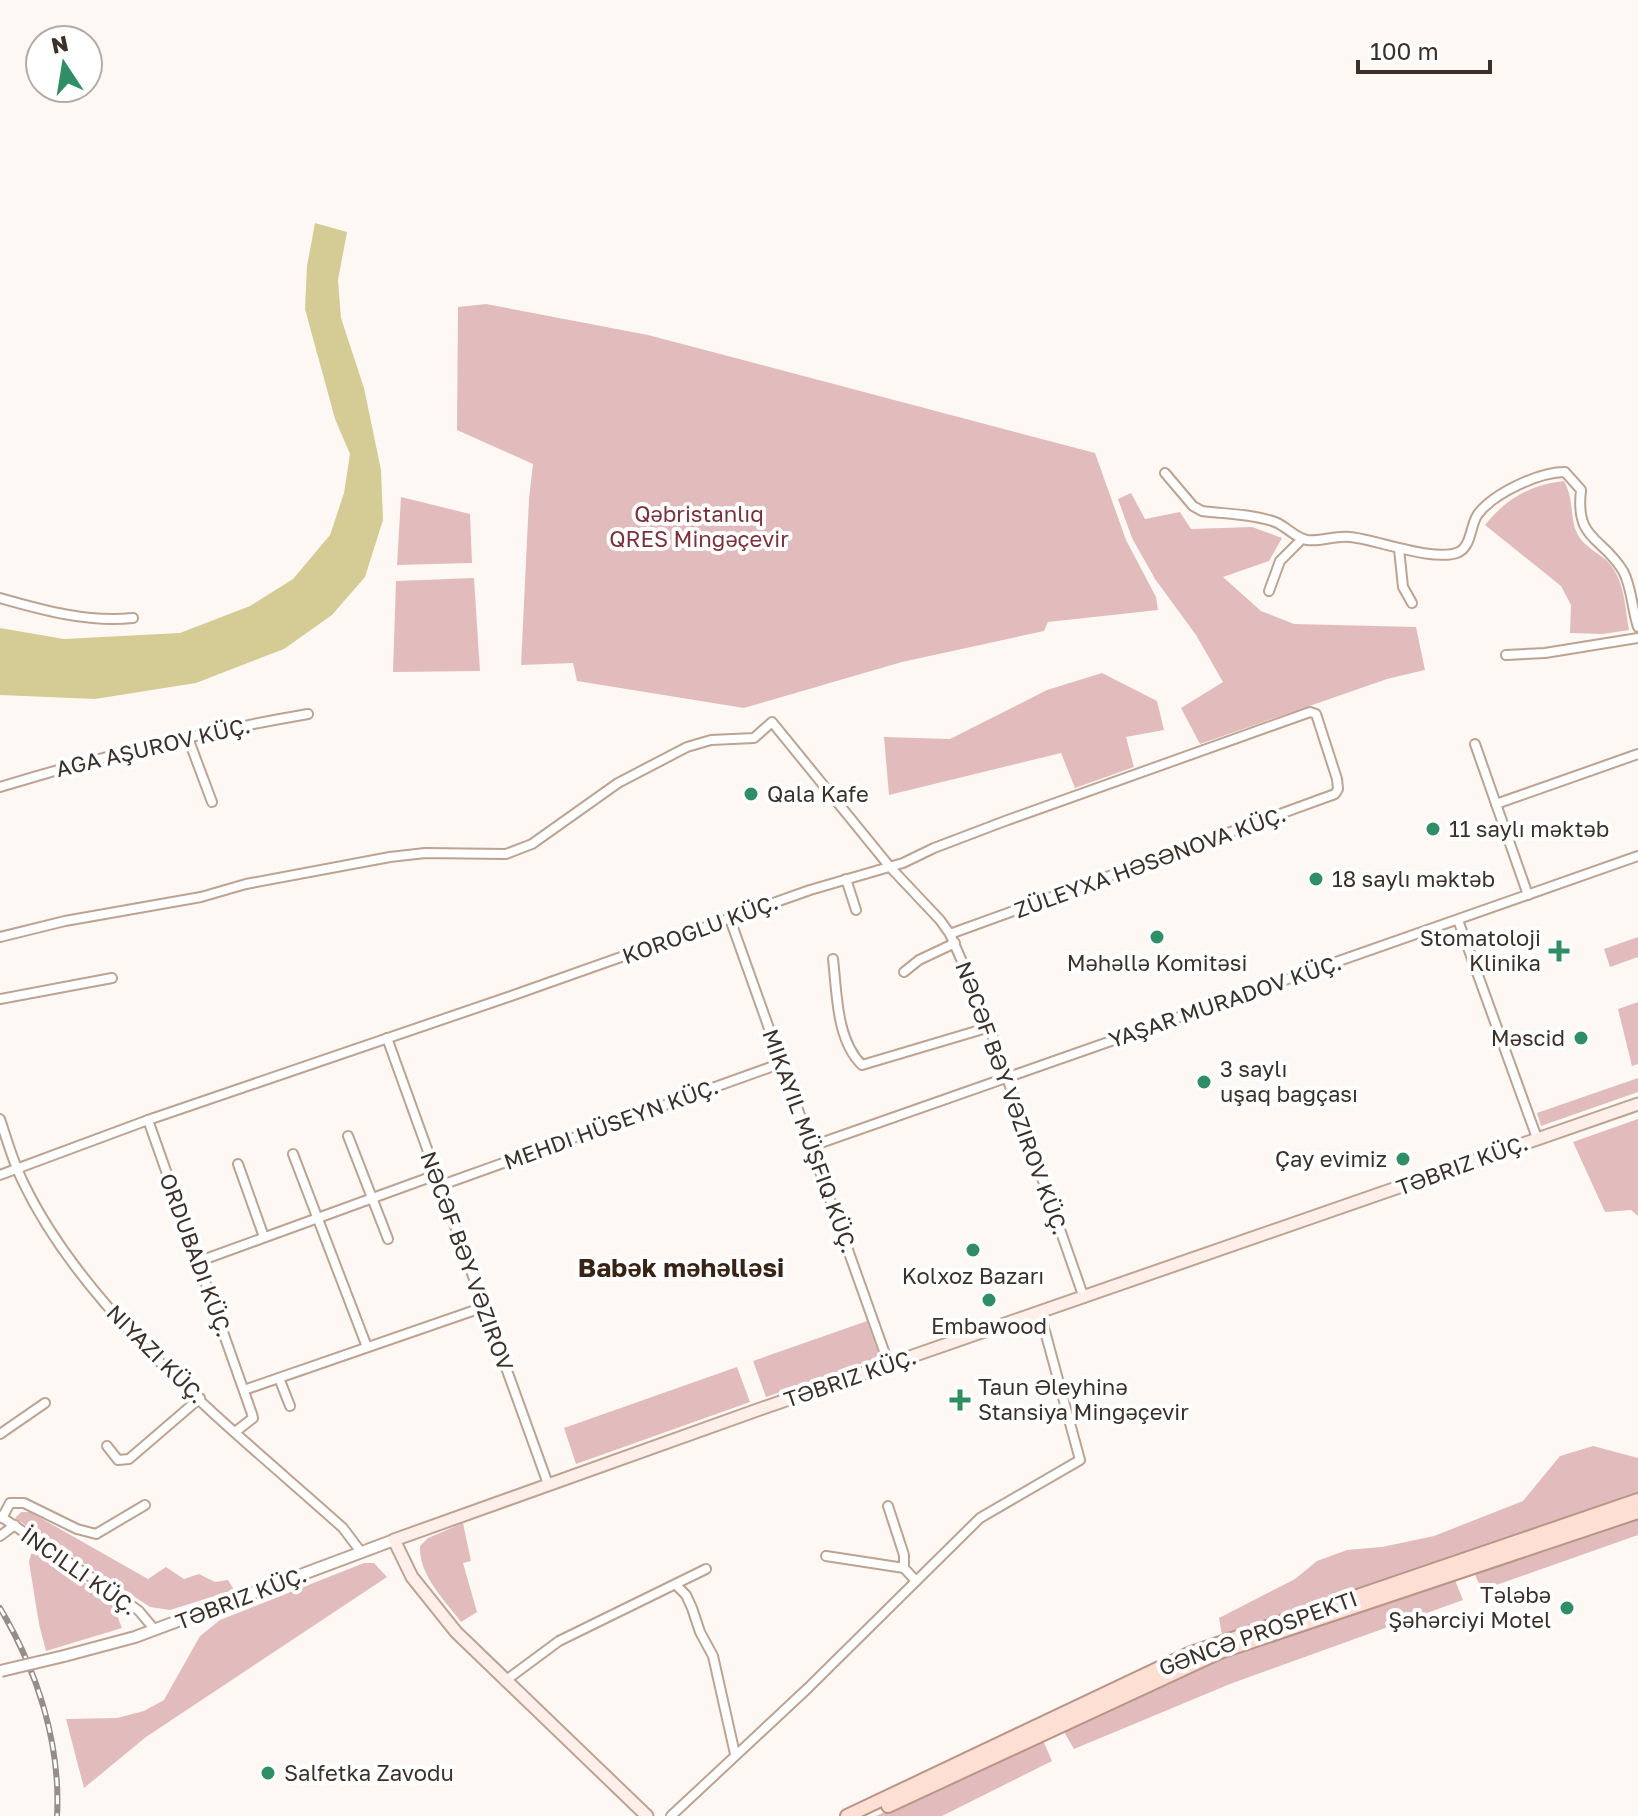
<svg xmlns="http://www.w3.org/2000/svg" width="1638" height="1816" font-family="'Golos Text',sans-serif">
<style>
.green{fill:#e2bcbd}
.water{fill:#d5cc95}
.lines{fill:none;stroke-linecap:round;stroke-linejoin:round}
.minor-casing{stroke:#bda391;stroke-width:12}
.tertiary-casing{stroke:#bda391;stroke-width:14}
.secondary-casing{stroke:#bda391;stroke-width:15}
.primary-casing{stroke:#ba9486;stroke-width:16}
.minor{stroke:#fff;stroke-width:8}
.tertiary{stroke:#fff;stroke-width:10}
.secondary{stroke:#ffefea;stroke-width:11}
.primary{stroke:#fedfd4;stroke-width:12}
.rail-casing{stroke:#958d87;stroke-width:6}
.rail{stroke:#fff;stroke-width:3;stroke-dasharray:9;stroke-linecap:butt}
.tertiary-bridge-casing{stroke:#bda391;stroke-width:14;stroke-linecap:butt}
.tertiary-bridge{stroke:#fff;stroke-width:10}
.poi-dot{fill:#2f8e66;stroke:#fff;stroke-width:3}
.labels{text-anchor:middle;stroke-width:8;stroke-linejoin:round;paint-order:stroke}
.park-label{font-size:22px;fill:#7b3139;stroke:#fff}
.street-label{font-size:22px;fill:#3b3129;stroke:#fff}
.poi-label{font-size:22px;fill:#3b3129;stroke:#fff;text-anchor:start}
.quarter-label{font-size:26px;font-weight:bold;fill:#382415;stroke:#fff}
</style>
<rect width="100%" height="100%" fill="#fdf8f4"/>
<g class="green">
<path d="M 486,304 L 648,335 L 1095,453 L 1126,540 L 1156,597 L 1158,610 L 1048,622 L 1044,631 L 902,662 L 744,708 L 577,681 L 573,663 L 521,665 L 529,499 L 533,464 L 457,430 L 458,307 Z"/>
<path d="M 1564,481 C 1575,501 1569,519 1578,535 C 1583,545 1598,553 1606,560 C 1625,578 1625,607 1629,630 L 1603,634 L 1570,633 L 1571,605 L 1561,586 L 1485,525 C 1507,498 1530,485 1564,481 Z"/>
<path d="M 1131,493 L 1145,519 L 1180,512 L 1191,529 L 1252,527 L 1282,538 L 1269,561 L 1223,577 L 1261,611 L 1294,624 L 1416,627 L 1425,670 L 1387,679 L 1200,744 L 1181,708 L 1223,682 L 1196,635 L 1155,579 L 1132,538 L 1118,499 Z"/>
<path d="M 401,497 L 470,514 L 472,563 L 397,565 Z"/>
<path d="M 474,578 L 480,671 L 393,672 L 396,581 Z"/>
<path d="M 1102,673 L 1157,701 L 1164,730 L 1126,737 L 1134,767 L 1075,788 L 1061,753 L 889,795 L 884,737 L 950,739 L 1047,690 Z"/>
<path d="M 1638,937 L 1638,957 L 1610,967 L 1604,949 Z"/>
<path d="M 1638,1002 L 1638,1064 L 1632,1066 L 1618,1009 Z"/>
<path d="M 1638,1078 L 1638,1092 L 1541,1126 L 1537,1113 Z"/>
<path d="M 1638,1119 L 1638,1216 L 1631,1210 L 1605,1212 L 1573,1142 Z"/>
<path d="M 867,1321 L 880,1357 L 766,1397 L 753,1361 Z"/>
<path d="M 737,1367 L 750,1402 L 576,1464 L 564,1428 Z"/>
<path d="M 1593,1446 L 1638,1458 L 1638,1493 L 1222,1635 L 1219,1618 L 1295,1579 L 1317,1561 L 1347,1550 L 1382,1547 L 1434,1536 L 1523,1501 L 1560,1456 Z"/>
<path d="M 21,1512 L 30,1512 L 148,1579 L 166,1567 L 184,1579 L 199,1574 L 215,1582 L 228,1580 L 234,1590 L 170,1610 L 150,1607 L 15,1518 Z"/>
<path d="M 1638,1518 L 1638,1535 L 1482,1590 L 1474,1573 Z"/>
<path d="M 463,1523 L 471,1561 L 463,1563 L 477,1612 L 461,1622 C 444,1599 419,1576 420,1546 L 428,1538 Z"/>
<path d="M 40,1553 L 111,1600 L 122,1628 L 46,1651 L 39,1624 L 29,1562 L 31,1554 Z"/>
<path d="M 364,1563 L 374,1563 L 387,1577 L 146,1737 L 84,1788 L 66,1719 L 117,1718 L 144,1711 L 164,1700 L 200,1636 L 220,1620 Z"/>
<path d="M 1455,1580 L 1463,1600 L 1230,1684 L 1074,1749 L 1063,1730 L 1219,1660 Z"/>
<path d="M 1042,1738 L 1052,1761 L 942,1816 L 876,1816 Z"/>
</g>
<path class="water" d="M 315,223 L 347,232 L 338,280 L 341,318 L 364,388 L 381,470 L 383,520 L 365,577 L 332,615 L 284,649 L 196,683 L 95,699 L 0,695 L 0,628 L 64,639 L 180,633 L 250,606 L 293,579 L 330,535 L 344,493 L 350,454 L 335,419 L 305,309 L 307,266 Z"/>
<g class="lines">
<g class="minor-casing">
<g id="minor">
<path d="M 1165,473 L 1193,506 L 1202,511 C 1225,514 1253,514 1275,522 C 1286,526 1295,538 1307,540 C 1321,542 1336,535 1350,537 C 1375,539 1435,563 1459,552 C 1472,545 1470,525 1478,514 C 1494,493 1539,472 1565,472 L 1581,490 C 1575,541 1602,536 1623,571 C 1632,587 1632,610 1638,627"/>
<path d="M 1399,549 L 1403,587 L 1412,603"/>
<path d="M 1269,591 L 1280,561 L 1302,539"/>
<path d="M 0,598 C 42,610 89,623 133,618"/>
<path d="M 1506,655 L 1545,653 L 1638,638"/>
<path d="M 188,738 L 212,802"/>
<path d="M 1475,744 L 1528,895"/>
<path d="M 0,787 C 101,756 204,732 308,714"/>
<path d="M 1496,804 L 1638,754"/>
<path d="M 846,879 L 856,910"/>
<path d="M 730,919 L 889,1365"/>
<path d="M 1458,920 L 1537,1138"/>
<path d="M 0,937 L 65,921 L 201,897 L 246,884 L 390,857 L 425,853 L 506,854 L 532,844 L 618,783 L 687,747 L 711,740 L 754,738 L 772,722 L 890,867 L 940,920 L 950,934 L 984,1012 L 1084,1298"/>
<path d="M 833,959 C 837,992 836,1040 862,1065 L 990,1027"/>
<path d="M 904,972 L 919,960 L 955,943"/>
<path d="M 0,999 L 112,978"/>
<path d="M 387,1038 L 548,1484"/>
<path d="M 0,1119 C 7,1140 13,1162 23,1182 C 87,1316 234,1430 343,1528 L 361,1552"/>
<path d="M 148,1120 L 252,1414 L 253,1418 L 235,1432"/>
<path d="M 348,1136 L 388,1239"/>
<path d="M 812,1146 L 1638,856"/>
<path d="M 293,1154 L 367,1347"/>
<path d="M 238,1164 L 264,1237"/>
<path d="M 0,1175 L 148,1120 L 511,996 L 810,890 L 903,863 L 934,848 L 1005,821 L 1296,717 L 1310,712 L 1316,714 L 1337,779 L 1338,789 L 1335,794 L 950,934"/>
<path d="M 439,1186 L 782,1063"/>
<path d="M 197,1262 L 436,1175"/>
<path d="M 279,1378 L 290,1406"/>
<path d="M 244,1390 L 484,1307"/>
<path d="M 0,1434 L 45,1403"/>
<path d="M 107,1446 L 118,1460 L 129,1459 L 200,1398"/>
<path d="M 888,1506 L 904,1555 L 904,1568"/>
<path d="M 0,1516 L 113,1592 L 139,1611 L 155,1630"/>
<path d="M 2,1518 L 10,1503 L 24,1503 L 77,1529 L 96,1534 L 145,1505"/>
<path d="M 0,1536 L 15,1525"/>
<path d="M 826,1556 L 904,1568 L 916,1581"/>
<path d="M 676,1585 L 686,1595 L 692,1608 L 700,1632 L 713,1656 L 735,1754"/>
<path d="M 505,1681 L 559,1641 L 706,1569"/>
<path d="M 671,1816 L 808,1688 L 980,1518 L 1080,1460 L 1040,1313"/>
</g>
</g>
<g class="tertiary-casing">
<path id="tertiary" d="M 64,1656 L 135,1637 L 394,1540"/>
</g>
<g class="secondary-casing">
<path id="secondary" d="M 647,1816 L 456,1632 L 412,1577 L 394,1540 L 763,1408 L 1638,1104"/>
</g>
<g class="primary-casing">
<g id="primary">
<path d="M 888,1806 L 1220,1652 L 1638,1512"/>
<path d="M 847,1816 L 1191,1653 L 1638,1500"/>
</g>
</g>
<use href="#minor" class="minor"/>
<use href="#tertiary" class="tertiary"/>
<use href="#secondary" class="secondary"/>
<use href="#primary" class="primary"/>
<g class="rail-casing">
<path id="rail" d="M 0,1608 C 37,1670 61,1744 57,1816"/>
</g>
<use href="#rail" class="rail"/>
<g class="tertiary-bridge-casing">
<path id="tertiary-bridge" d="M 1,1671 L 64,1656"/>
</g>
<use href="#tertiary-bridge" class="tertiary-bridge"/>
</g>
<g class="poi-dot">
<circle cx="751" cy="794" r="8"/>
<circle cx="1433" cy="829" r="8"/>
<circle cx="1316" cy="879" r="8"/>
<circle cx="1157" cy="937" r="8"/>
<path d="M1555 939h8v8h8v8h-8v8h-8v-8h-8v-8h8z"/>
<circle cx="1581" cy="1038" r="8"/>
<circle cx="1204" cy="1082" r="8"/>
<circle cx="1403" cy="1159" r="8"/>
<circle cx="973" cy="1250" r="8"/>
<circle cx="989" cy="1300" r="8"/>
<path d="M956 1388h8v8h8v8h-8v8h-8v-8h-8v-8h8z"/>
<circle cx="1567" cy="1608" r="8"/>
<circle cx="268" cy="1773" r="8"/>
</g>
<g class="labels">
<g class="park-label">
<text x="699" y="522">Qəbristanlıq<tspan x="699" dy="25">QRES Mingəçevir</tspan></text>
</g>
<g class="street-label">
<text transform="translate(153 747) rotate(-13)" y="8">AĞA AŞUROV KÜÇ.</text>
<text transform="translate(1150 862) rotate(-20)" y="8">ZÜLEYXA HƏSƏNOVA KÜÇ.</text>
<text transform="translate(700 929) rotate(-20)" y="8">KOROĞLU KÜÇ.</text>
<text transform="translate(1225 1001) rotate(-19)" y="8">YAŞAR MURADOV KÜÇ.</text>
<text transform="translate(1012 1098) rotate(70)" y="8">NƏCƏF BƏY VƏZIROV KÜÇ.</text>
<text transform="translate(611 1124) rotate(-20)" y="8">MEHDI HÜSEYN KÜÇ.</text>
<text transform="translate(810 1141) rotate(70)" y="8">MIKAYIL MÜŞFIQ KÜÇ.</text>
<text transform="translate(1462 1165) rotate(-20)" y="8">TƏBRIZ KÜÇ.</text>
<text transform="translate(196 1255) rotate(70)" y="8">ORDUBADI KÜÇ.</text>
<text transform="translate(467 1261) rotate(70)" y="8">NƏCƏF BƏY VƏZIROV</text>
<text transform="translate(156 1354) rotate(45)" y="8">NIYAZI KÜÇ.</text>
<text transform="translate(850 1378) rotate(-19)" y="8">TƏBRIZ KÜÇ.</text>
<text transform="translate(79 1571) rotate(35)" y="8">İNCILLI KÜÇ.</text>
<text transform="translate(241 1598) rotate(-21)" y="8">TƏBRIZ KÜÇ.</text>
<text transform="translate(1258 1633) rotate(-20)" y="8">GƏNCƏ PROSPEKTI</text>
</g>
<g class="poi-label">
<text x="767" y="802">Qala Kafe</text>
<text x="1449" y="837">11 saylı məktəb</text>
<text x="1332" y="887">18 saylı məktəb</text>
<text x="1541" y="946" text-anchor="end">Stomatoloji<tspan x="1541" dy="25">Klinika</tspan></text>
<text x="1157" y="971" text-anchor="middle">Məhəllə Komitəsi</text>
<text x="1565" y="1046" text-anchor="end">Məscid</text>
<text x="1220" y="1077">3 saylı<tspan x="1220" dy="25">uşaq bağçası</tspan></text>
<text x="1387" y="1167" text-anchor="end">Çay evimiz</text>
<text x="973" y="1284" text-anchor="middle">Kolxoz Bazarı</text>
<text x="989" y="1334" text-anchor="middle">Embawood</text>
<text x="978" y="1395">Taun Əleyhinə<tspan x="978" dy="25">Stansiya Mingəçevir</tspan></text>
<text x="1551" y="1603" text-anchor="end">Tələbə<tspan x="1551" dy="25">Şəhərciyi Motel</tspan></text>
<text x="284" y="1781">Salfetka Zavodu</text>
</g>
<g class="quarter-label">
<text x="681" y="1277">Babək məhəlləsi</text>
</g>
</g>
<g transform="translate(64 64) rotate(348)"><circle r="38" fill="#ffffff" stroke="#b1ada9" stroke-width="2"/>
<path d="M0-6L14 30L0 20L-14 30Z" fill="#2f8e66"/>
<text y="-12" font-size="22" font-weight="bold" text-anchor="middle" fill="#3b3129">N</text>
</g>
<path d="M1358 60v12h132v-12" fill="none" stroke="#3b3129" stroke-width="4"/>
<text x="1370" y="60" font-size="24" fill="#3b3129" stroke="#ffffff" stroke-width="6" paint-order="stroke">100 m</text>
</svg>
